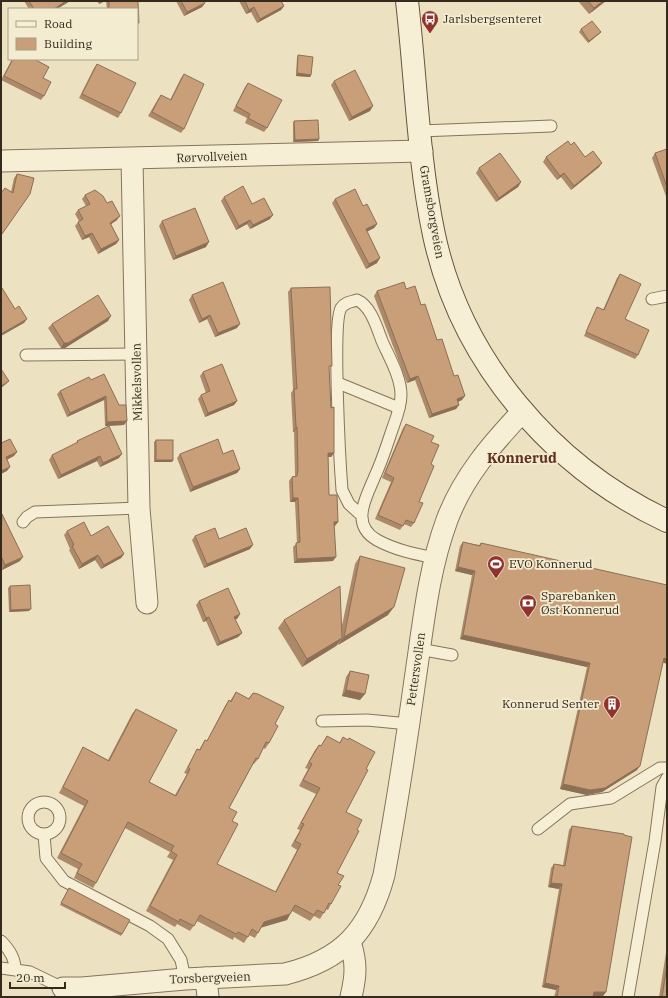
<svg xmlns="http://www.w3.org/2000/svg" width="668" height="998" font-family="'IBM Plex Serif',serif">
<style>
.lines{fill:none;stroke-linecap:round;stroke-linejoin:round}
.lane-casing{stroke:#85735a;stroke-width:13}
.street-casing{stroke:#85735a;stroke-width:23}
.secondary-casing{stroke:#67543d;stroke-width:24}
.lane{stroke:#f7efd5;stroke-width:11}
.street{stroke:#f7efd5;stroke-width:21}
.secondary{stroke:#f7efd5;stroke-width:22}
.wall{fill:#ac8968}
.shaded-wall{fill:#8c6f55}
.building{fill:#c89f79;stroke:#8c6f55}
.labels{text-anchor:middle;stroke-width:3.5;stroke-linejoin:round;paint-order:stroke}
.poi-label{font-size:12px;fill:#352a1e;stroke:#f4ecd1;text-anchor:start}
.street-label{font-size:12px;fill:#352a1e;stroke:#f4ecd1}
.quarter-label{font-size:14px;font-weight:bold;fill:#60301f;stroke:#f4ecd1}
</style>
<rect width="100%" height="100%" fill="#ece2c2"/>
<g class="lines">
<g class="lane-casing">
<g id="lane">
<path d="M 420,131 L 551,126"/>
<path d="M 652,299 L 667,296"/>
<path d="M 26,355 L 137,354"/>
<path d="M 338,383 L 399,408"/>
<path d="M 361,515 L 349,504 L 342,490 C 340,464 332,323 341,308 C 345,302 351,302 357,300 C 371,306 377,328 382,341 C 389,357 401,377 401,395 C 401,407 396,419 392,430 C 387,445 382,461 375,476 C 367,496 349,524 377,540 C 395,550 415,554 435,558"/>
<path d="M 23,522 L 27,517 L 35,512 L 139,508"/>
<path d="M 419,649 L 452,655"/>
<path d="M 322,721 L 367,720 L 409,724"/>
<circle cx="44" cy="818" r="16"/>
<path d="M 538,829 L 570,804 L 611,798 L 660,768 L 667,768"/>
<path d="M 44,835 L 46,858 L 64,881 L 150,926 L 168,939 L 181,960 L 185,979"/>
<path d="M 1,941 C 9,949 15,958 15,969"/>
<path d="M 1,968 L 30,972 L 63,988"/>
<path d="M 628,997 L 655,841 L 662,787 L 667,778"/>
</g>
</g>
<g class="street-casing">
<g id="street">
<path d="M 132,159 L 139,508 L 147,603"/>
<path d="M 1,161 L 422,151"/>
<path d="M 350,942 C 357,963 356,976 351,997"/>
<path d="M 206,978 L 208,997"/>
<path d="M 63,988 L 82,988 L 185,979 L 285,974 C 342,960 369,931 384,875 C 396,810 406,745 415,680 C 423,627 428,571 447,520 C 463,477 492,444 523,411"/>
</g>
</g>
<g class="secondary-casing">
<path id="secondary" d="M 407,1 C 416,79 418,159 434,235 C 461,361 552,467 667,521"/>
</g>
<use href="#lane" class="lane"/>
<use href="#street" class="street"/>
<use href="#secondary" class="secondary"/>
</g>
<g class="wall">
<path d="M 24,1 L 70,1 L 57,9 L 29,9 Z"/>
<path d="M 97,1 L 105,1 L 99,4 Z"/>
<path d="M 106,1 L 138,1 L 137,9 L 107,9 Z"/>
<path d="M 176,1 L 204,1 L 205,3 L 202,7 L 184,16 Z"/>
<path d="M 239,1 L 281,1 L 284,6 L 281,10 L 257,23 L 251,12 L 246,14 Z"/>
<path d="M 578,1 L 606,1 L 589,14 Z"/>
<path d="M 581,29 L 601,32 L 599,34 L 588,43 L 579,32 Z"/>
<path d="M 298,55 L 311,75 L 310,77 L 296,76 L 297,58 Z"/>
<path d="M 12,59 L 34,59 L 43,78 L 44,96 L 41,100 L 1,80 Z"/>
<path d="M 97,64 L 121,113 L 118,118 L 79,98 L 94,68 Z"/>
<path d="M 184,74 L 184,129 L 181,133 L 148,116 L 158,99 L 161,95 L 170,100 L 181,78 Z"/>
<path d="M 334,81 L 370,111 L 349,121 L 331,85 Z"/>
<path d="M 248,83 L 267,128 L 264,132 L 245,123 L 247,118 L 233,111 L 245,87 Z"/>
<path d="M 294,121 L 319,139 L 318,141 L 293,142 L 293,123 Z"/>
<path d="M 571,145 L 585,157 L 602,163 L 599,167 L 571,190 L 561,177 L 557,180 L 543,162 L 546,157 Z"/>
<path d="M 667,149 L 667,199 L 652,158 L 655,153 Z"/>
<path d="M 479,168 L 521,182 L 518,187 L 496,202 L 476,173 Z"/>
<path d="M 17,174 L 27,198 L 1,235 L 1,193 L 11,192 L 14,178 Z"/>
<path d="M 85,195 L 107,203 L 117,220 L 111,224 L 119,240 L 116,244 L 98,254 L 89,237 L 82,240 L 75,226 L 79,221 L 75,214 L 78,210 L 86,206 L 82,199 Z"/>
<path d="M 224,197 L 270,219 L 250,229 L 247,224 L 236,230 L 221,201 Z"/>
<path d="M 335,199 L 363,206 L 377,224 L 374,228 L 367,231 L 377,263 L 366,269 L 332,203 Z"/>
<path d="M 162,221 L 206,247 L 173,260 L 159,226 Z"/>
<path d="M 620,274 L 625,319 L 638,355 L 635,359 L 584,336 L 595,311 L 597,307 L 603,310 L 617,278 Z"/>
<path d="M 291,288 L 329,370 L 331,408 L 334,453 L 331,457 L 328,457 L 329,495 L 338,522 L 334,526 L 333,561 L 294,563 L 293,547 L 297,543 L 295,502 L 290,502 L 289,481 L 292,477 L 295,476 L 295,474 L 294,432 L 293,432 L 291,393 L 293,390 L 288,292 Z"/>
<path d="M 406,289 L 421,305 L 437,340 L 462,400 L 458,402 L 459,405 L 456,409 L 429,418 L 415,380 L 407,383 L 374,296 L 377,291 Z"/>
<path d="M 192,295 L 237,328 L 215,337 L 207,319 L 199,323 L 189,300 Z"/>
<path d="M 108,321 L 65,348 L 61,348 L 48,328 L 52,324 Z"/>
<path d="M 203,372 L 237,401 L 234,405 L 205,417 L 198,399 L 201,395 L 206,393 L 200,376 Z"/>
<path d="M 104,374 L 124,425 L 105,426 L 104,400 L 67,417 L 57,394 L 60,391 L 91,380 Z"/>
<path d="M 406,424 L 431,442 L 431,464 L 419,502 L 414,523 L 411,527 L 404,524 L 400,530 L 375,519 L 391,482 L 382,478 L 403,428 Z"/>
<path d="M 156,440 L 173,460 L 172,462 L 154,462 L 154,442 Z"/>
<path d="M 77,441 L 119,458 L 100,467 L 97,461 L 58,479 L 49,460 L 52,455 L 76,444 Z"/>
<path d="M 180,454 L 223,454 L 240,469 L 237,473 L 190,492 L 177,458 Z"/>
<path d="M 2,514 L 20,561 L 2,570 L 1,567 L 1,516 Z"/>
<path d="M 67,531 L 91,536 L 124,554 L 121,558 L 101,569 L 95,560 L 79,569 L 69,550 L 70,549 L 64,535 Z"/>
<path d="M 195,536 L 219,539 L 250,549 L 204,568 L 192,540 Z"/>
<path d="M 463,542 L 479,545 L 481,543 L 663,663 L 637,770 L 602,792 L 587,795 L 560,789 L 587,667 L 460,639 L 472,575 L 455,571 L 460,546 Z"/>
<path d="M 360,556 L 388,615 L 338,645 L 339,643 L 336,646 L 302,667 L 278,628 L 284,620 L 341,630 L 355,564 Z"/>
<path d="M 10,586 L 29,611 L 9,612 L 8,588 Z"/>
<path d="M 199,601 L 240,614 L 237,619 L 235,619 L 242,633 L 238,637 L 217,646 L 206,621 L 203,622 L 196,605 Z"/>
<path d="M 350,671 L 360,700 L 342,696 L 346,677 Z"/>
<path d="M 236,692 L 248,699 L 253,693 L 275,724 L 269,743 L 265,749 L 263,748 L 258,759 L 254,764 L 253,764 L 229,808 L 232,821 L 217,864 L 275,892 L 297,850 L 291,846 L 300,830 L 297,829 L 316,794 L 299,786 L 308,769 L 305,768 L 315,750 L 319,745 L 321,746 L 327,736 L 339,743 L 343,737 L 366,769 L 346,812 L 357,830 L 337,873 L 338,885 L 331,904 L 328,910 L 326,909 L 320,919 L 314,916 L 310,921 L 292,911 L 287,920 L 261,927 L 255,938 L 249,935 L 244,943 L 234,937 L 233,940 L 197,921 L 190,931 L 177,924 L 175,927 L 146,911 L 173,860 L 167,857 L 170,852 L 125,828 L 96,883 L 93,888 L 74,878 L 78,869 L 57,858 L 84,806 L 59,793 L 80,753 L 83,747 L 108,760 L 132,714 L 136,709 L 149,782 L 175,795 L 187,774 L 184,773 L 194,755 L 197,749 L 199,750 L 205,740 L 207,741 L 225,706 L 229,700 L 230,701 Z"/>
<path d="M 572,826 L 606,992 L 603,996 L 593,996 L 593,997 L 554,997 L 556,990 L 542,987 L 559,889 L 548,887 L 551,868 L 554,864 L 563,865 L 569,830 Z"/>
<path d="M 69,888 L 122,934 L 121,936 L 60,905 Z"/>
<path d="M 667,946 L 667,997 L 659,997 Z"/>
</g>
<g class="shaded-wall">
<path d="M 66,1 L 70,1 L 57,9 L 54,9 Z"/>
<path d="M 101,1 L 105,1 L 99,4 Z"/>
<path d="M 603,1 L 606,1 L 589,14 L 594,8 Z"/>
<path d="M 205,3 L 202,7 L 184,16 L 187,12 Z"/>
<path d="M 284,6 L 281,10 L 257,23 L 260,19 Z"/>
<path d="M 254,7 L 251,12 L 246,14 L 249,10 Z"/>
<path d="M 601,32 L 599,34 L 588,43 L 589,41 Z"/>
<path d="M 297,73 L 311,75 L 310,77 L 296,76 Z"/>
<path d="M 373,106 L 370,111 L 349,121 L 352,117 Z"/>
<path d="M 319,139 L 318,141 L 293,142 L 295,140 Z"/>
<path d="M 602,163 L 599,167 L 571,190 L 574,186 Z"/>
<path d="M 564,173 L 561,177 L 557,180 L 560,176 Z"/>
<path d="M 521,182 L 518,187 L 496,202 L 499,198 Z"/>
<path d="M 273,215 L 270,219 L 250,229 L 253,225 Z"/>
<path d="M 120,216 L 117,220 L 107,227 L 110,223 Z"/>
<path d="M 250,220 L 247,224 L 236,230 L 239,226 Z"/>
<path d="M 377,224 L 374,228 L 363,234 L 366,229 Z"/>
<path d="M 92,233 L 89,237 L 82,240 L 85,236 Z"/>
<path d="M 119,240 L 116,244 L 98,254 L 101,249 Z"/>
<path d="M 209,242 L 206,247 L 173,260 L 176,256 Z"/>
<path d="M 380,258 L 377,263 L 366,269 L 369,264 Z"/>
<path d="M 210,315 L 207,319 L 199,323 L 202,319 Z"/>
<path d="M 111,316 L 108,321 L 65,348 L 61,348 L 64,343 Z"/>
<path d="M 27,319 L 24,323 L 1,336 L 1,334 Z"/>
<path d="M 240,324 L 237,328 L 215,337 L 218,333 Z"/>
<path d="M 418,376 L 415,380 L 407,383 L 410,379 Z"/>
<path d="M 9,381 L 6,384 L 1,388 L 1,386 Z"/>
<path d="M 106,396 L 104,400 L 67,417 L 70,413 Z"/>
<path d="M 465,396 L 462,400 L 454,403 L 457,399 Z"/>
<path d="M 237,401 L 234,405 L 205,417 L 208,413 Z"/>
<path d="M 459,405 L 456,409 L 429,418 L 432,414 Z"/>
<path d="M 127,421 L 124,425 L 105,426 L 107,422 Z"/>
<path d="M 296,427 L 297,427 L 294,432 L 293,432 Z"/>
<path d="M 17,452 L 14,456 L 3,462 L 6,457 Z"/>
<path d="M 328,453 L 334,453 L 331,457 L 325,457 Z"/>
<path d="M 122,454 L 119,458 L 100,467 L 103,463 Z"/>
<path d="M 100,456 L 97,461 L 58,479 L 61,475 Z"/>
<path d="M 156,460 L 173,460 L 172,462 L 154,462 Z"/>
<path d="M 10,467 L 7,471 L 1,474 L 1,471 Z"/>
<path d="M 240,469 L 237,473 L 190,492 L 193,487 Z"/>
<path d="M 293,498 L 298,498 L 295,502 L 290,502 Z"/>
<path d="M 334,522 L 338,522 L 335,526 L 331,526 Z"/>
<path d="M 253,545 L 250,549 L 204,568 L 207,564 Z"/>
<path d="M 124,554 L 121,558 L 101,569 L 104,565 Z"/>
<path d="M 98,555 L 95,560 L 79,569 L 82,564 Z"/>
<path d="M 23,557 L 20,561 L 2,570 L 5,565 Z"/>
<path d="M 336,557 L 333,561 L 294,563 L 297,559 Z"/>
<path d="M 458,567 L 475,571 L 472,575 L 455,571 Z"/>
<path d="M 394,607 L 388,615 L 338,645 L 344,637 Z"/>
<path d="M 31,609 L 29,611 L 9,612 L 11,610 Z"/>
<path d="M 240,614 L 237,619 L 231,621 L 234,617 Z"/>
<path d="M 209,617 L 206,621 L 203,622 L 206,618 Z"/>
<path d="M 242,633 L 238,637 L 217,646 L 220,642 Z"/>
<path d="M 463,635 L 590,663 L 587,667 L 460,639 Z"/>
<path d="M 342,638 L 336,646 L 302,667 L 307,659 Z"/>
<path d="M 664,658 L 667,659 L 667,664 L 661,662 Z"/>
<path d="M 346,690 L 365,694 L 360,700 L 342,696 Z"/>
<path d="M 640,766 L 637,770 L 602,792 L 587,795 L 560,789 L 563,784 Z"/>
<path d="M 551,883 L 562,884 L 559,889 L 548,887 Z"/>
<path d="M 290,914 L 287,920 L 260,928 L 264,922 Z"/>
<path d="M 545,983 L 559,986 L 556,990 L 542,987 Z"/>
<path d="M 594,992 L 606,992 L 603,996 L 591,996 Z"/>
</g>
<g class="building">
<path d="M 29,1 L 66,1 L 54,9 L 34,9 Z"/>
<path d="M 109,1 L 138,1 L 139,23 L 137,23 L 137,9 L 109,9 Z"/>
<path d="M 181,1 L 204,1 L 205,3 L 187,12 Z"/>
<path d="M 245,1 L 281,1 L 284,6 L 260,19 L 254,7 L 249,10 Z"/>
<path d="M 588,1 L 603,1 L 594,8 Z"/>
<path d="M 592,21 L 601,32 L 589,41 L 581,29 Z"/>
<path d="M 298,55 L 313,57 L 311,75 L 297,73 Z"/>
<path d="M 13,59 L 34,59 L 49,67 L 43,78 L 51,82 L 44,96 L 4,76 Z"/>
<path d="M 97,64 L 136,83 L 121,113 L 82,94 Z"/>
<path d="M 355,70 L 373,106 L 352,117 L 334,81 Z"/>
<path d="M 184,74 L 204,84 L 184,129 L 152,112 L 161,95 L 171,100 Z"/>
<path d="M 248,83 L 282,100 L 267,128 L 248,118 L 250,114 L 236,106 Z"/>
<path d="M 318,120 L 319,139 L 295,140 L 294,121 Z"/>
<path d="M 568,141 L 571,145 L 574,142 L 585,157 L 593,151 L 602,163 L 574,186 L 564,173 L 560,176 L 546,157 Z"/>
<path d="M 667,149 L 667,187 L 655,153 Z"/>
<path d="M 500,153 L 521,182 L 499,198 L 479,168 Z"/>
<path d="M 17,174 L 34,178 L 30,194 L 2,234 L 1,233 L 1,193 L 5,188 L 13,193 Z"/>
<path d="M 243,186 L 252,204 L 264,198 L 273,215 L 253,225 L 250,220 L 239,226 L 224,197 Z"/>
<path d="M 355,189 L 363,206 L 367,204 L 377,224 L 366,229 L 380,258 L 369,264 L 335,199 Z"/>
<path d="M 95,190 L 103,196 L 107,203 L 112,201 L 120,216 L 110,223 L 119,240 L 101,249 L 92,233 L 85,236 L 78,222 L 83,219 L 78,210 L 90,204 L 85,195 Z"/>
<path d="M 195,208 L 209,242 L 176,256 L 162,221 Z"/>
<path d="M 620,274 L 641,284 L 625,319 L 649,330 L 638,355 L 586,332 L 597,307 L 604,310 Z"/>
<path d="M 223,282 L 240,324 L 218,333 L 210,315 L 202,319 L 192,295 Z"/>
<path d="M 404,282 L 406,289 L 415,286 L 421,305 L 425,304 L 437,340 L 442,339 L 454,376 L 458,375 L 465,396 L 457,399 L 459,405 L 432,414 L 418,376 L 410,379 L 377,291 Z"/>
<path d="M 330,287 L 332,366 L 329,366 L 331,408 L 334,407 L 334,453 L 328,453 L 329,495 L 337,495 L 338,522 L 334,522 L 336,557 L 297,559 L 296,543 L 300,542 L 298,498 L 293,498 L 292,477 L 297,476 L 298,470 L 297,427 L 296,427 L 294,389 L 297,389 L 291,288 Z"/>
<path d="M 2,288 L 15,309 L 19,306 L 27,319 L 1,334 L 1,289 Z"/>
<path d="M 98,295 L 111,316 L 68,343 L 64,343 L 52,324 Z"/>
<path d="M 222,364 L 237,401 L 208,413 L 201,395 L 210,391 L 203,372 Z"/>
<path d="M 1,369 L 9,381 L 1,386 Z"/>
<path d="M 104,374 L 119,405 L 126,405 L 127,421 L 107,422 L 106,396 L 70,413 L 60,391 L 89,377 L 91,380 Z"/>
<path d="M 406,424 L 434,436 L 431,442 L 439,445 L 431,464 L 434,466 L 419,502 L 423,503 L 414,523 L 406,520 L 403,526 L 378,515 L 394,478 L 385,473 Z"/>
<path d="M 109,426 L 122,454 L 103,463 L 100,456 L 61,475 L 52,455 L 78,442 L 77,441 Z"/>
<path d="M 10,439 L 17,452 L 6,457 L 10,467 L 1,471 L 1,443 Z"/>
<path d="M 218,439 L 223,454 L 233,450 L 240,469 L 193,487 L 180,454 Z"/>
<rect x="156" y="440" width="17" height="20"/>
<path d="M 2,514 L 23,557 L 5,565 L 1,556 L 1,539 Z"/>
<path d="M 84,522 L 91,536 L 108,526 L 124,554 L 104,565 L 98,555 L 82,564 L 72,546 L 74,545 L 67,531 Z"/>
<path d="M 215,528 L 219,539 L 246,528 L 253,545 L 207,564 L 195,536 Z"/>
<path d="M 463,542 L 480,546 L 481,543 L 667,585 L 667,659 L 664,658 L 640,766 L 605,788 L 590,790 L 563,784 L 590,663 L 463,635 L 475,571 L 458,567 Z"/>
<path d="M 360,556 L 405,568 L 394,607 L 344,637 Z"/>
<path d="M 30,585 L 31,609 L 11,610 L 10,586 Z"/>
<path d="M 340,586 L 342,638 L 307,659 L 284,620 Z"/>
<path d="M 228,588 L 240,614 L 234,617 L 242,633 L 220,642 L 209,617 L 206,618 L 199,601 Z"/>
<path d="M 350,671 L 369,675 L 365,694 L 346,690 Z"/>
<path d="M 236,692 L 249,699 L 253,693 L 258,694 L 284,707 L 275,724 L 278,726 L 269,743 L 266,742 L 258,759 L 256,758 L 229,808 L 237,812 L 232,821 L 238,824 L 217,864 L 276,892 L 301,844 L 295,841 L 304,824 L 301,823 L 320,788 L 303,780 L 312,764 L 309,762 L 319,745 L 321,746 L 327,736 L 340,743 L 343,737 L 348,740 L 349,738 L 375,752 L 366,769 L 368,770 L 346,812 L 362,820 L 357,830 L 359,831 L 337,873 L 344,876 L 338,885 L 341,886 L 331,904 L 329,903 L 324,913 L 317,910 L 314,915 L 295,905 L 290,914 L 264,922 L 258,933 L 252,929 L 248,937 L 238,932 L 236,934 L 200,915 L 194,926 L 180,919 L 179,922 L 150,906 L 177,855 L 171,851 L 174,846 L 128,822 L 96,883 L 77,873 L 82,864 L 61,853 L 88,801 L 63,787 L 83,747 L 109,761 L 136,709 L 177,730 L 149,782 L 176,796 L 190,769 L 188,767 L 197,749 L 200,750 L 205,740 L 207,741 L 229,700 L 231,702 Z"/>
<path d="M 572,826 L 624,834 L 624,835 L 632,837 L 606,992 L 594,992 L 593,997 L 557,997 L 559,986 L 545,983 L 562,884 L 551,883 L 554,864 L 565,866 Z"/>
<path d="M 69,888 L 130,920 L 122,934 L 61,903 Z"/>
<path d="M 667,965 L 667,997 L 662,997 Z"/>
</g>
<defs>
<g id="bus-pin" transform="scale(0.9)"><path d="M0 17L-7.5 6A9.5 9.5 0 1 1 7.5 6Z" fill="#91322d" stroke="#f4ecd1"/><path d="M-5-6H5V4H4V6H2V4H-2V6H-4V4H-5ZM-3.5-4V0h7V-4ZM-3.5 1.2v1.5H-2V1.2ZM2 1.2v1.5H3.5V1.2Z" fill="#fff"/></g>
<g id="stadium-pin" transform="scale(0.9)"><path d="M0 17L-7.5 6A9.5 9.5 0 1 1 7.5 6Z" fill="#91322d" stroke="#f4ecd1"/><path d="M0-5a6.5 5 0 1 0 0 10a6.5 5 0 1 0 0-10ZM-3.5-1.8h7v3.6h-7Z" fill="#fff"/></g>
<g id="bank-pin" transform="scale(0.9)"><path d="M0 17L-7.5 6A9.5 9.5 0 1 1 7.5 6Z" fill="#91322d" stroke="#f4ecd1"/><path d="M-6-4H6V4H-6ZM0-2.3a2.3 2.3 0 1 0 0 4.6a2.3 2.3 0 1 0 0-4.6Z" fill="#fff"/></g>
<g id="building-pin" transform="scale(0.9)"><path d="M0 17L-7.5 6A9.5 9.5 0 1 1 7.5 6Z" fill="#91322d" stroke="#f4ecd1"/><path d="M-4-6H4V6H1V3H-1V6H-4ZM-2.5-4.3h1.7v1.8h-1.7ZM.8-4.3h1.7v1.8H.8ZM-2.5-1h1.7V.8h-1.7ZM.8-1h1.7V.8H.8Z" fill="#fff"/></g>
</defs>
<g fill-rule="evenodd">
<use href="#bus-pin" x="430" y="19"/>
<use href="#stadium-pin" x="496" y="564"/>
<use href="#bank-pin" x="528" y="603"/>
<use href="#building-pin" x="612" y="704"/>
</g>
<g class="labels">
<g class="poi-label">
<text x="443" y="23">Jarlsbergsenteret</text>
<text x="509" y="568">EVO Konnerud</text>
<text x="541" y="600">Sparebanken<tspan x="541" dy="14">Øst Konnerud</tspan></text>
<text x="599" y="708" text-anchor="end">Konnerud Senter</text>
</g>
<g class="street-label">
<text transform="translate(212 157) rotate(-2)" y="4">Rørvollveien</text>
<text transform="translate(432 212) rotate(80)" y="4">Gramsborgveien</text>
<text transform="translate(137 382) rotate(-91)" y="4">Mikkelsvollen</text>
<text transform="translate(416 669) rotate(-82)" y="4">Pettersvollen</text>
<text transform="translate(210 978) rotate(-2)" y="4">Torsbergveien</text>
</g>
<g class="quarter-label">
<text x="522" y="463">Konnerud</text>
</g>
</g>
<rect width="668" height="998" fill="none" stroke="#352a1e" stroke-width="4"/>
<rect x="8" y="8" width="130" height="52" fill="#f4ecd1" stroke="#a89e89"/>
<rect x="16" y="21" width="20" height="6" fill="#f7efd5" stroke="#a89e89"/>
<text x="44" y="28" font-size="12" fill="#352a1e">Road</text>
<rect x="16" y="38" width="20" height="12" fill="#c89f79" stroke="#a89e89"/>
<text x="44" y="48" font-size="12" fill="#352a1e">Building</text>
<path d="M10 982v6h55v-6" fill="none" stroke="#352a1e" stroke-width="2"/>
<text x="16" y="982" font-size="12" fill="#352a1e" stroke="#f4ecd1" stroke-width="3" paint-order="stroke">20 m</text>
</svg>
